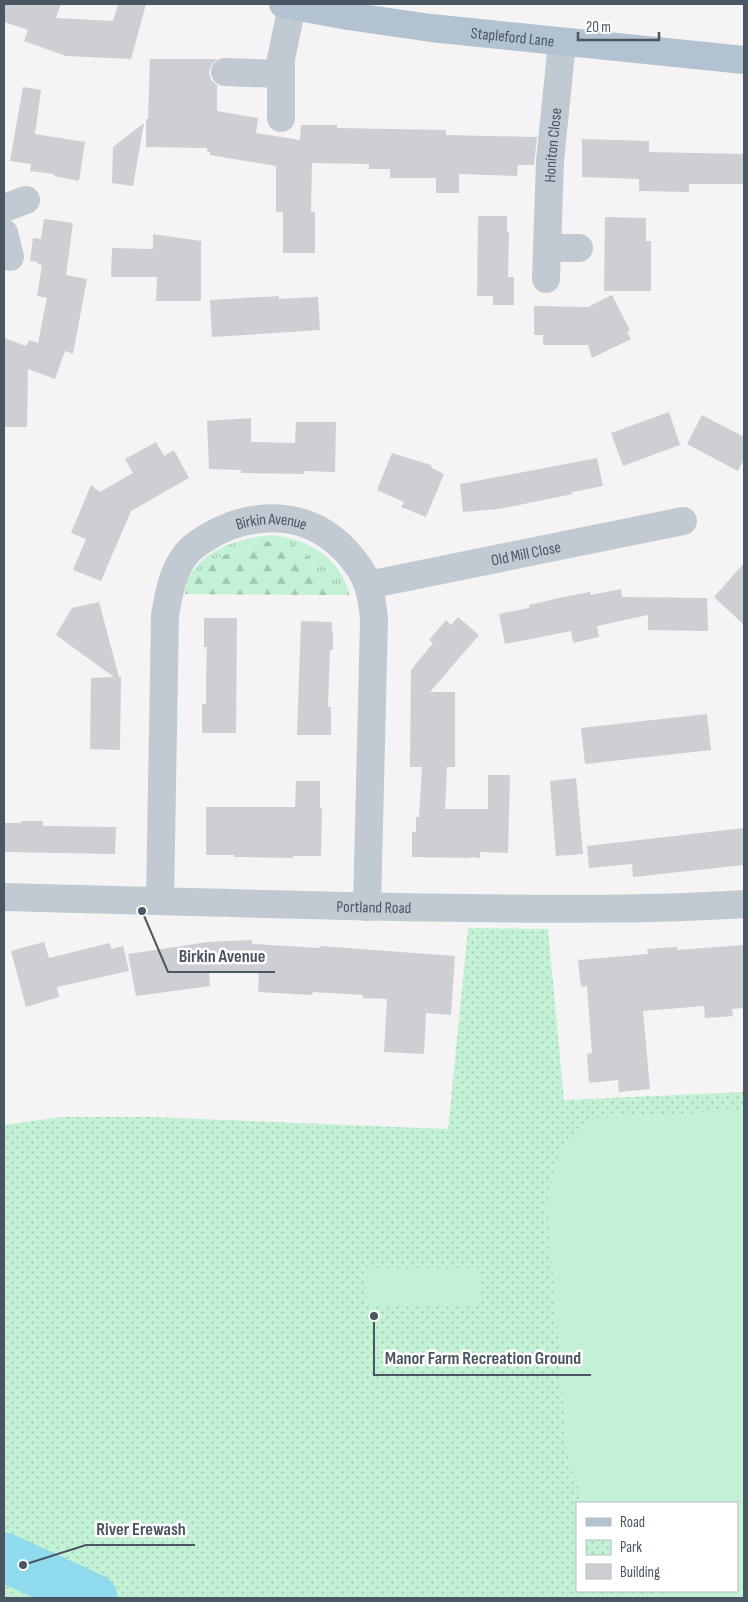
<svg xmlns="http://www.w3.org/2000/svg" width="748" height="1602" font-family="'Sofia Sans Condensed',sans-serif">
<style>
.grass{fill:url(#grass-tufts)}
.forest{fill:url(#forest-firs)}
.park{fill:url(#park-dots);fill-rule:evenodd}
.garden{fill:#c3f1d5}
.lines{fill:none;stroke-linecap:round;stroke-linejoin:round}
.river{stroke:#90daee;stroke-width:49}
.building{fill:#cdcfd5}
.minor{stroke:#c1cad2;stroke-width:28}
.major{stroke:#b3c2d1;stroke-width:28}
.labels{text-anchor:middle;stroke-width:5;stroke-linejoin:round;paint-order:stroke}
.street-label{font-size:16px;fill:#4a5661;stroke:#fff}
.leader{fill:none;stroke:#4a5661;stroke-width:2}
.callout-dot{fill:#4a5661;stroke:#fff;stroke-width:2}
.callout-label{font-size:18px;text-anchor:middle;font-weight:bold;fill:#4a5661;stroke:#fff;stroke-width:5;stroke-linejoin:round;paint-order:stroke}
</style>
<defs>
<pattern id="grass-tufts" width="24" height="20" patternUnits="userSpaceOnUse" patternTransform="scale(1.25)"><rect width="24" height="20" fill="#c3f1d5"/><path d="M3 7l-1-3M5 7V3M7 7l1-3M15 17l-1-3M17 17v-4M19 17l1-3" fill="none" stroke="#a0c6b0"/></pattern>
<pattern id="forest-firs" width="22" height="20" patternUnits="userSpaceOnUse" patternTransform="scale(1.25)"><rect width="22" height="20" fill="#c3f1d5"/><path d="M5 1l3.5 6h-7zM16 11l3.5 6h-7z" fill="#a0c6b0"/></pattern>
<pattern id="park-dots" width="8" height="8" patternUnits="userSpaceOnUse" patternTransform="scale(1.25)"><rect width="8" height="8" fill="#c3f1d5"/><path d="M2 2h.1M6 6h.1" fill="none" stroke="#a0c6b0" stroke-width="1.8" stroke-linecap="round"/></pattern>
</defs>
<rect width="100%" height="100%" fill="#f5f3f3"/>
<path class="grass" d="M 272,535 C 310,540 339,556 350,595 L 328,595 L 312,560 L 257,542 L 217,558 L 187,582 C 200,549 240,538 272,535 Z"/>
<path class="forest" d="M 257,542 C 266,542 277,540 285,542 C 311,549 318,573 328,595 L 185,594 L 187,582 L 217,558 Z"/>
<path class="park" d="M 468,928 L 548,929 L 564,1100 L 744,1092 L 744,1598 L 4,1598 L 4,1125 L 61,1117 L 152,1117 L 448,1129 ZM 577,1503 L 737,1503 L 737,1591 L 577,1591 Z"/>
<g class="garden">
<path d="M 744,1110 L 744,1598 L 672,1598 L 660,1591 L 737,1591 L 737,1503 L 584,1503 L 568,1460 L 547,1202 L 561,1146 L 594,1118 Z"/>
<path d="M 367,1268 L 481,1268 L 480,1305 L 367,1304 Z"/>
</g>
<g class="lines">
<path class="river" d="M 4,1557 L 93,1598"/>
</g>
<g class="building">
<path d="M 4,4 L 61,4 L 56,18 L 113,21 L 118,4 L 146,4 L 131,59 L 66,56 L 24,41 L 28,30 L 4,22 Z"/>
<path d="M 150,59 L 217,59 L 212,64 L 209,72 L 211,80 L 217,85 L 217,111 L 258,118 L 256,133 L 300,140 L 301,125 L 337,125 L 337,128 L 446,130 L 446,135 L 537,137 L 534,165 L 518,165 L 517,176 L 459,174 L 459,193 L 436,193 L 436,178 L 390,178 L 390,169 L 369,169 L 369,164 L 312,163 L 311,212 L 315,212 L 315,253 L 283,253 L 283,212 L 276,212 L 276,166 L 210,155 L 210,152 L 207,151 L 207,148 L 146,147 L 146,119 L 148,119 Z"/>
<path d="M 23,87 L 41,90 L 35,134 L 85,142 L 79,181 L 54,176 L 54,174 L 30,171 L 31,164 L 10,161 Z"/>
<path d="M 144,123 L 133,186 L 112,183 L 113,147 Z"/>
<path d="M 582,139 L 649,141 L 649,152 L 744,154 L 744,184 L 689,184 L 689,192 L 639,191 L 639,179 L 582,177 Z"/>
<path d="M 478,216 L 507,216 L 507,232 L 509,232 L 508,277 L 514,277 L 514,305 L 493,305 L 493,296 L 477,296 Z"/>
<path d="M 605,217 L 646,218 L 646,241 L 651,241 L 651,291 L 604,291 Z"/>
<path d="M 44,219 L 73,223 L 66,275 L 87,279 L 73,354 L 65,351 L 55,379 L 28,369 L 27,427 L 4,427 L 4,338 L 26,346 L 29,340 L 38,343 L 47,298 L 37,296 L 42,265 L 37,264 L 38,262 L 30,261 L 33,238 L 41,239 Z"/>
<path d="M 153,234 L 201,241 L 201,301 L 156,301 L 157,277 L 111,277 L 112,248 L 153,249 Z"/>
<path d="M 612,295 L 630,330 L 627,332 L 631,339 L 592,358 L 588,345 L 543,345 L 543,335 L 534,335 L 534,306 L 588,307 Z"/>
<path d="M 279,296 L 279,299 L 318,297 L 320,330 L 212,337 L 210,300 Z"/>
<path d="M 669,412 L 680,445 L 623,466 L 611,433 Z"/>
<path d="M 702,415 L 744,437 L 744,459 L 738,471 L 687,444 Z"/>
<path d="M 251,418 L 251,442 L 295,443 L 296,422 L 336,422 L 335,472 L 304,471 L 304,474 L 241,473 L 241,470 L 209,469 L 207,421 Z"/>
<path d="M 156,442 L 164,456 L 174,450 L 189,478 L 131,511 L 101,581 L 73,570 L 86,539 L 71,533 L 91,485 L 100,492 L 133,473 L 125,459 Z"/>
<path d="M 392,453 L 431,465 L 432,468 L 444,474 L 426,517 L 401,507 L 404,502 L 377,490 Z"/>
<path d="M 597,458 L 603,486 L 572,492 L 573,494 L 499,509 L 463,512 L 460,484 Z"/>
<path d="M 744,563 L 744,625 L 714,597 Z"/>
<path d="M 621,589 L 622,597 L 707,598 L 708,631 L 648,630 L 648,615 L 597,626 L 599,637 L 573,643 L 571,631 L 505,644 L 499,614 L 529,608 L 529,605 L 559,598 L 590,592 L 591,595 Z"/>
<path d="M 99,602 L 119,677 L 121,677 L 120,750 L 90,749 L 91,678 L 114,677 L 56,635 L 72,608 Z"/>
<path d="M 458,617 L 479,635 L 430,692 L 455,692 L 455,767 L 447,767 L 445,809 L 488,809 L 488,775 L 510,775 L 508,853 L 480,852 L 480,858 L 471,857 L 471,858 L 412,857 L 412,832 L 416,832 L 416,817 L 419,817 L 422,767 L 410,767 L 411,670 L 433,643 L 429,640 L 446,620 L 451,625 Z"/>
<path d="M 204,618 L 237,618 L 236,733 L 202,733 L 202,704 L 206,704 L 206,675 L 207,647 L 204,647 Z"/>
<path d="M 301,621 L 332,622 L 332,631 L 333,631 L 333,650 L 330,650 L 328,707 L 331,707 L 331,735 L 297,735 Z"/>
<path d="M 707,714 L 711,750 L 585,764 L 581,728 Z"/>
<path d="M 576,778 L 583,854 L 556,856 L 550,781 Z"/>
<path d="M 296,781 L 320,781 L 320,808 L 322,808 L 321,856 L 293,856 L 293,858 L 234,857 L 234,855 L 206,855 L 206,807 L 295,807 Z"/>
<path d="M 21,821 L 43,821 L 43,826 L 116,827 L 115,854 L 4,852 L 4,823 L 21,823 Z"/>
<path d="M 744,828 L 744,865 L 633,877 L 632,864 L 589,868 L 587,846 Z"/>
<path d="M 252,940 L 252,944 L 320,948 L 320,946 L 455,956 L 451,1015 L 426,1013 L 424,1054 L 384,1052 L 387,999 L 363,998 L 363,995 L 313,992 L 312,995 L 258,992 L 259,971 L 209,973 L 210,986 L 136,996 L 128,954 L 208,942 Z"/>
<path d="M 44,942 L 49,958 L 110,943 L 111,949 L 123,946 L 129,971 L 57,987 L 59,997 L 26,1007 L 11,951 Z"/>
<path d="M 744,945 L 744,1008 L 732,1009 L 733,1016 L 705,1018 L 704,1006 L 643,1011 L 650,1089 L 619,1092 L 618,1080 L 589,1083 L 587,1054 L 592,1053 L 587,986 L 581,987 L 578,960 L 648,954 L 647,949 L 677,947 L 677,950 Z"/>
</g>
<g class="lines">
<g class="minor">
<path d="M 225,72 L 280,74"/>
<path d="M 281,118 L 281,59 L 292,6"/>
<path d="M 4,208 L 26,200"/>
<path d="M 4,233 L 10,257"/>
<path d="M 547,248 L 579,248"/>
<path id="s1" d="M 546,279 L 550,161 L 562,43"/>
<path id="s2" d="M 368,585 L 683,521"/>
<path id="s3" d="M 4,897 C 157,901 311,906 465,908 C 558,909 651,910 744,904"/>
<path id="s4" d="M 160,901 L 165,615 C 169,594 172,572 186,554 C 195,543 217,531 230,526 C 273,511 314,517 346,551 C 355,561 364,572 368,586 C 372,597 373,608 374,620 L 367,907"/>
</g>
<path class="major" id="s5" d="M 283,4 L 348,16 L 431,28 L 744,60"/>
</g>
<g class="labels">
<g class="street-label">
<text dy="6" stroke="none"><textPath href="#s5" startOffset="232">Stapleford Lane</textPath></text>
<text dy="6" stroke="none"><textPath href="#s1" startOffset="134">Honiton Close</textPath></text>
<text dy="6" stroke="none"><textPath href="#s4" startOffset="446">Birkin Avenue</textPath></text>
<text dy="6" stroke="none"><textPath href="#s2" startOffset="161">Old Mill Close</textPath></text>
<text dy="6" stroke="none"><textPath href="#s3" startOffset="370">Portland Road</textPath></text>
</g>
</g>
<path class="leader" d="M142 911L168 972H275M374 1316L374 1375H591M23 1565L86 1545H195"/>
<g class="callout-dot">
<circle cx="142" cy="911" r="5"/>
<circle cx="374" cy="1316" r="5"/>
<circle cx="23" cy="1565" r="5"/>
</g>
<g class="callout-label">
<text x="222" y="962">Birkin Avenue</text>
<text x="483" y="1364">Manor Farm Recreation Ground</text>
<text x="141" y="1535">River Erewash</text>
</g>
<rect width="748" height="1602" fill="none" stroke="#4a5661" stroke-width="10"/>
<rect x="576" y="1502" width="162" height="90" fill="#ffffff" stroke="#b7bbc0"/>
<rect x="586" y="1518" width="25" height="8" fill="#b3c2d1" stroke="#b7bbc0"/>
<text x="620" y="1527" font-size="15" fill="#4a5661">Road</text>
<rect x="586" y="1540" width="25" height="15" fill="url(#park-dots)" stroke="#b7bbc0"/>
<text x="620" y="1552" font-size="15" fill="#4a5661">Park</text>
<rect x="586" y="1564" width="25" height="15" fill="#cdcfd5" stroke="#b7bbc0"/>
<text x="620" y="1577" font-size="15" fill="#4a5661">Building</text>
<path d="M578 32v8h81v-8" fill="none" stroke="#4a5661" stroke-width="2.5"/>
<text x="586" y="32" font-size="15" fill="#4a5661" stroke="#ffffff" stroke-width="4" paint-order="stroke">20 m</text>
</svg>
